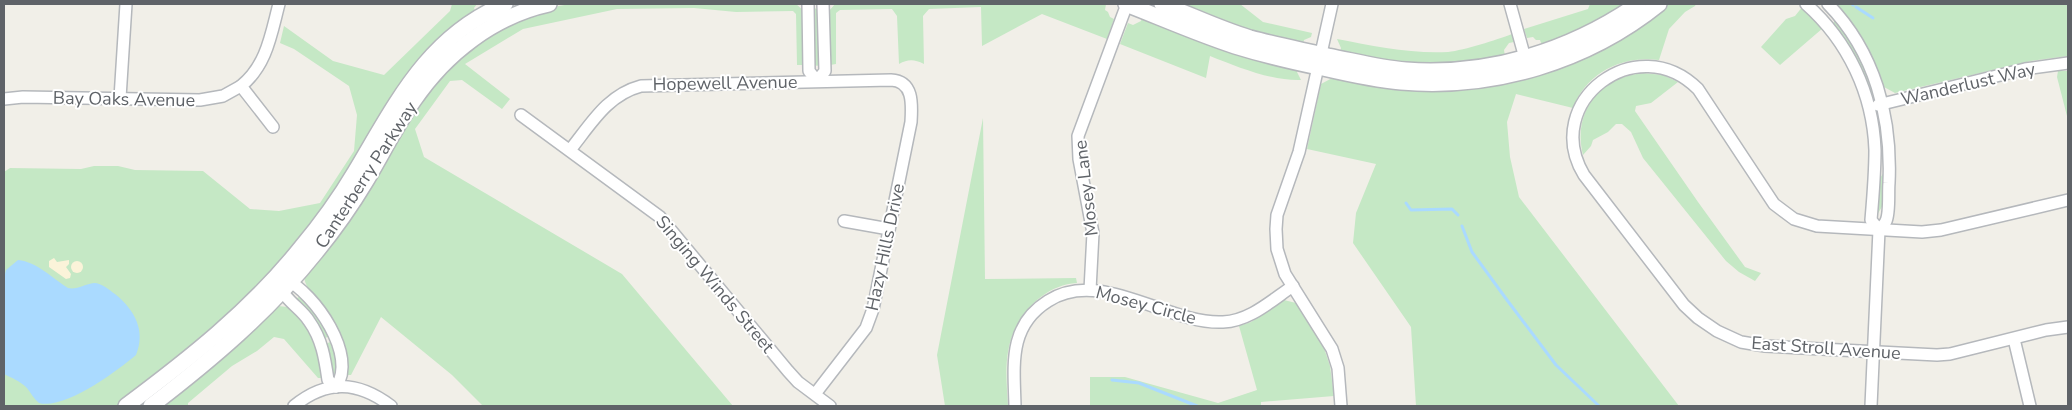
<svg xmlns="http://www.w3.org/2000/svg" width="2072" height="410" font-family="'Nunito Sans',sans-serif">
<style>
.green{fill:#c5e8c5}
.sand{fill:#fbf3d9}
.water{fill:#aadaff}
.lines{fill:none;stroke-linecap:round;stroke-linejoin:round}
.stream{stroke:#aadaff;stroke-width:3}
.minor-casing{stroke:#b5b8bc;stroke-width:14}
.tertiary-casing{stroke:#b5b8bc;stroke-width:18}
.minor{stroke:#fff;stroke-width:11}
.tertiary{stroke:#fff;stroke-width:15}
.labels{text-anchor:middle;stroke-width:4;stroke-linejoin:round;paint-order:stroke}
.street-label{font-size:18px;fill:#5f6368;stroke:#fff}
</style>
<rect width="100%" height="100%" fill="#f1efe8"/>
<g class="green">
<path d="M 452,4 L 477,4 L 474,8 L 477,15 L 261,287 L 120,406 L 4,406 L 4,172 L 10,168 L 81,169 L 94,166 L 118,166 L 135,170 L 203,171 L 250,209 L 279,211 L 320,203 L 354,151 L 357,115 L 349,86 L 294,49 L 280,43 L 284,26 L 333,61 L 384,75 L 450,11 Z"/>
<path d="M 570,4 L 796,4 L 804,11 L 804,65 L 797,65 L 796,14 L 793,11 L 736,12 L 694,8 L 617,9 L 523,29 L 465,64 L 510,99 L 502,109 L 462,80 L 450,81 L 415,129 L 424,157 L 622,274 L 733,406 L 483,406 L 452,375 L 381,317 L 351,375 L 348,375 C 340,352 340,328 325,308 C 317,297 306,291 304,277 L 431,84 L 484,37 L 548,8 Z"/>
<path d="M 835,4 L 1106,4 L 1105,10 L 1108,12 L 1110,17 L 1114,19 L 1107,39 L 1042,14 L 982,46 L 981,7 L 929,9 L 923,16 L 924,64 C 914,59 908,59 899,64 L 897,16 L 892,9 L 840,10 L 836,13 L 836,64 L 830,65 L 829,11 Z"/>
<path d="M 1179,4 L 1240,4 L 1263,22 L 1312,33 L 1311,37 L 1304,40 L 1303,44 L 1242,28 Z"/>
<path d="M 1590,4 L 1626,4 L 1600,21 L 1542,46 L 1540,40 L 1536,40 L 1533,37 L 1527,38 L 1524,29 L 1588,9 Z"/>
<path d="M 1669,4 L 1696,4 L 1695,6 L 1685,12 L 1669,29 L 1659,60 C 1622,55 1586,73 1573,108 L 1516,94 L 1507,122 L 1510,157 L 1519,197 L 1679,406 L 1416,406 L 1411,327 L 1353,243 L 1356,213 L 1376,164 L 1307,149 L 1321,84 L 1334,77 L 1401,88 L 1653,16 Z"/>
<path d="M 1835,4 L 2068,4 L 2068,56 L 2031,61 L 1895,93 L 1884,87 C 1871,56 1858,29 1835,4 Z"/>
<path d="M 1803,6 L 1823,28 L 1780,65 L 1761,47 L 1786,19 L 1795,16 Z"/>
<path d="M 814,8 L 820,10 L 820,64 L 817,66 L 814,64 Z"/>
<path d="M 1142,16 L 1298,69 L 1297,72 L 1301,80 C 1271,81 1238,67 1210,56 L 1206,78 L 1120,44 L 1128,23 L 1133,25 L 1141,21 Z"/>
<path d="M 1834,17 L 1857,49 L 1875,94 L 1871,95 L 1848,46 L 1834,25 Z"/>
<path d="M 1512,34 L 1514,42 L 1509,43 L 1504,50 L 1505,56 L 1454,64 L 1405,63 L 1340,52 L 1341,48 L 1337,39 C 1373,46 1411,54 1448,52 C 1465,50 1496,40 1512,34 Z"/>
<path d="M 2058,71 L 2068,71 L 2068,120 L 2057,77 Z"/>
<path d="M 1643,73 L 1663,75 L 1678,82 L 1651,103 L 1636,106 L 1635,111 L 1698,202 L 1745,267 L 1761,273 L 1755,281 L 1739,272 L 1726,261 L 1643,158 L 1631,132 L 1622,124 L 1616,124 L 1608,132 L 1593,140 L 1591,146 L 1583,155 C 1572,112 1600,77 1643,73 Z"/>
<path d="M 983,118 L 985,279 L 1076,278 L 1077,283 C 1042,285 1013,318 1008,352 C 1005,369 1007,388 1008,406 L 945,406 L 937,355 Z"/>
<path d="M 1884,172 L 1883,205 L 1877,215 L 1879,180 Z"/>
<path d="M 300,296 L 320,318 L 328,337 L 324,338 L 296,299 Z"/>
<path d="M 1284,300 L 1296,303 L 1323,345 L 1330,366 L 1334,396 L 1261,402 L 1261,406 L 1090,406 L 1090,377 L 1125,377 L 1218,403 L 1257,390 L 1239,326 L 1251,322 Z"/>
<path d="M 278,306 L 288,307 C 309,323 322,351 321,378 L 318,378 L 284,339 L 274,337 L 257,351 L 232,366 L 188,403 L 188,406 L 157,406 Z"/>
<path d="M 330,342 L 335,356 L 336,374 L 333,375 L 326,344 Z"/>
</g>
<g class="sand">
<path d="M 54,258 L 57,262 L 69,260 L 69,264 L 66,267 L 71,274 L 70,278 L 66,279 L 49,267 L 49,261 Z"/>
<circle cx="77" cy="267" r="6"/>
</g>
<path class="water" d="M 18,260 C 37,262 52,278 68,288 C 77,290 85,284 94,283 C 102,283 109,290 115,294 C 135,310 146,331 136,355 C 117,371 65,410 39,403 C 34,399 31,393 27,388 C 20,381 12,378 4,374 L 4,278 L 6,270 Z"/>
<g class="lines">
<g class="stream">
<path d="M 1852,4 L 1853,5"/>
<path d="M 1856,7 L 1873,18"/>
<path d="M 1406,203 L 1411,210 L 1452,209 L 1458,215"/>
<path d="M 1462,226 L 1472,252 L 1507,300 L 1556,365 L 1599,406"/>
<path d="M 1112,380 L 1139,383 L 1197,406"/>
</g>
<g class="minor-casing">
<g id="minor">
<path d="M 808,4 L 809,71 L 817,81 L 825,71 L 823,4"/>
<path d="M 1332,4 L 1299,152 L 1277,215 L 1276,229 L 1277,249 L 1285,274 L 1332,349 L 1338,368 L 1341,406"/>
<path d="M 1510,4 L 1525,58"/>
<path d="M 1806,4 C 1848,41 1873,94 1875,150 C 1875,173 1873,197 1871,220 L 1879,230"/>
<path d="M 1828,4 C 1875,52 1892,117 1889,183 C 1888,192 1890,213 1886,221 C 1885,224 1881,227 1879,230 L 1871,406"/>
<path d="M 120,98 L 126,4"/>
<path d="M 4,99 L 23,97 L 200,100 L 223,96 L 241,86"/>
<path d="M 1878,105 L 2025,69 L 2068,63"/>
<path d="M 521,115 L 660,217 L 788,371 L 798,382 L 830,406"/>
<path d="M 273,127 L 241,86 C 267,65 271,34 279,4"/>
<path d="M 570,150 C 591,124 607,95 641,86 L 891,80 C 914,81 912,105 911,122 L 873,309 L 866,328 L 815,394"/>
<path d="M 2068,200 L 1941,230 L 1922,232 L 1817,226 L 1794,219 L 1774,204 L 1698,89 C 1637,28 1540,102 1584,175 L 1684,305 L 1698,318 L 1717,331 L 1741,342 L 1765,346 L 1937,355 L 1950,354 L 2046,330 L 2068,327"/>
<path d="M 844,221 L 889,229"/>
<path d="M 285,279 C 315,293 358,356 336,387"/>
<path d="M 280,285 C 284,300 301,308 309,321 C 322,339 325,359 328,380 L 336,387"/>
<path d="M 1090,290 L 1093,233 L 1079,159 L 1078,136 L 1127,4"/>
<path d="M 2014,339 L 2030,406"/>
<path d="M 294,406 C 327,379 358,381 391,406"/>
<path d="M 1015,406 C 1014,365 1008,326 1048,301 C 1101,267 1168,325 1223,322 C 1250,321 1272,300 1293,286"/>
</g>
</g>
<g class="tertiary-casing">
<g id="tertiary">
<path d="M 1126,4 C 1162,18 1198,34 1235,46 C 1264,55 1294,62 1323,68 C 1349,74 1375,80 1401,82 C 1493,90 1587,62 1659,4"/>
<path d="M 1162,4 C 1191,15 1220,29 1250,38 C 1276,45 1302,50 1328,56 C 1354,61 1379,68 1406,70 C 1489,76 1570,51 1638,4"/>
<path d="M 126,406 C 189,359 250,311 300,249 C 320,225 339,199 355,172 C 396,104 427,37 505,4"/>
<path d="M 151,406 C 211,360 268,312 316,252 C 334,230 351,206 366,181 C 382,154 396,126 414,100 C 446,53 494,16 549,4"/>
</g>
</g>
<use href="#minor" class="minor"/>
<use href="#tertiary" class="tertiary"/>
</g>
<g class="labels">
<g class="street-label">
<text transform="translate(725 83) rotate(-1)" y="6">Hopewell Avenue</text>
<text transform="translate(1968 84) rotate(-13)" y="6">Wanderlust Way</text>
<text transform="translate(124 99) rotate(1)" y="6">Bay Oaks Avenue</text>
<text transform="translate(366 175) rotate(-57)" y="6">Canterberry Parkway</text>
<text transform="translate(1086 188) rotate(-97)" y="6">Mosey Lane</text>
<text transform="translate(885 247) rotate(-78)" y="6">Hazy Hills Drive</text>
<text transform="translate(715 284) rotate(50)" y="6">Singing Winds Street</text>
<text transform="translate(1146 305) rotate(15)" y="6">Mosey Circle</text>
<text transform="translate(1826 348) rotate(4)" y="6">East Stroll Avenue</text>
</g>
</g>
<rect width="2072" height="410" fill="none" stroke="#5f6368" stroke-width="10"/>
</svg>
